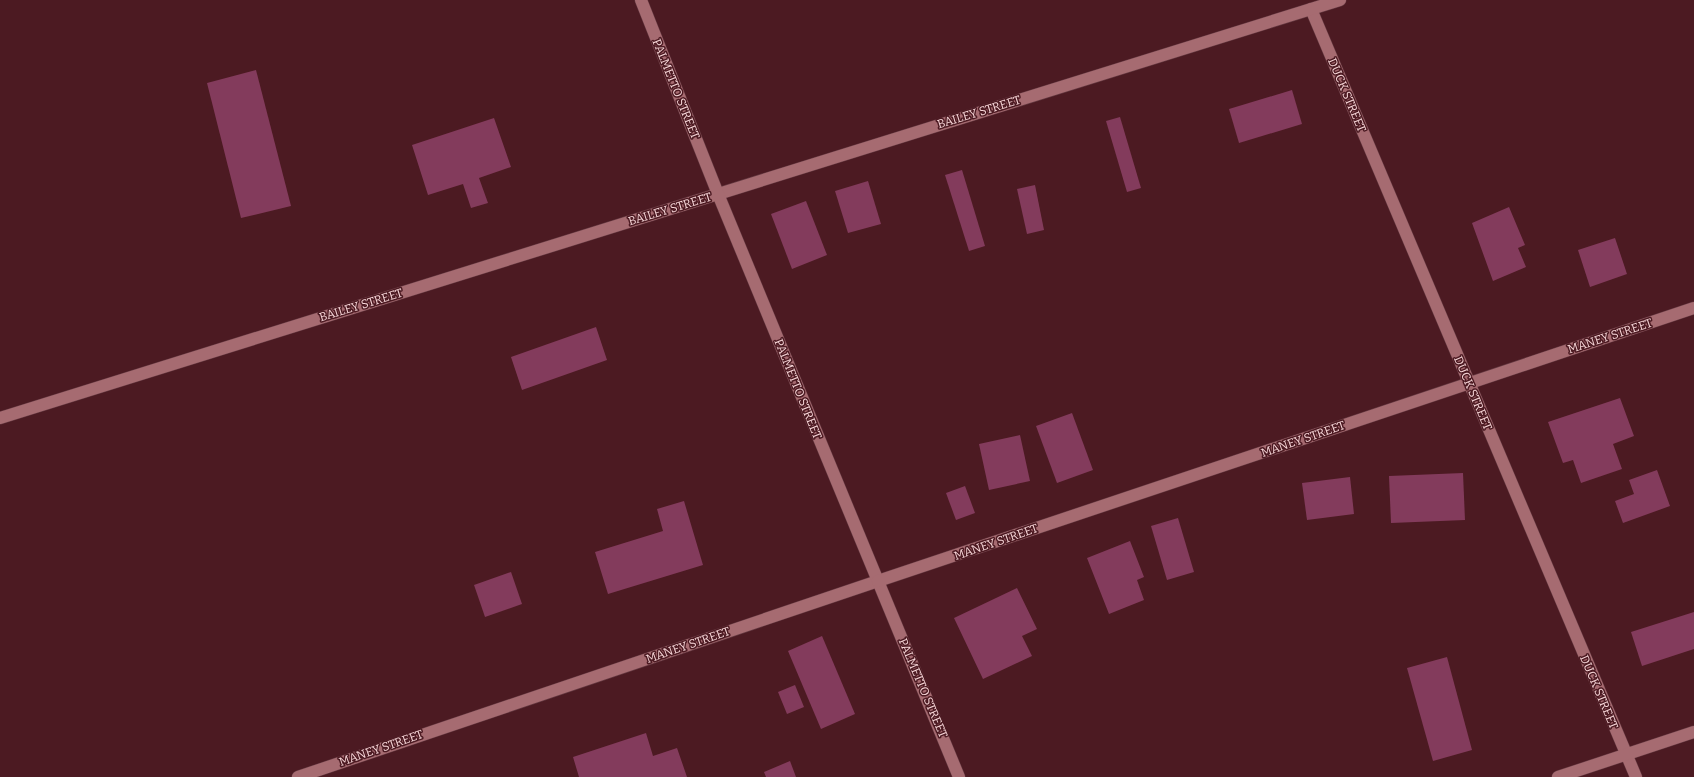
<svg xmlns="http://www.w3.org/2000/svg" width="1694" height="777" font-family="Bitter,serif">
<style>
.building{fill:#833b5c}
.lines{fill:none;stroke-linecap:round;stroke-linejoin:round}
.minor-casing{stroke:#643941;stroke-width:13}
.tertiary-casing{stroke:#643941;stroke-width:13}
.minor{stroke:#a66b71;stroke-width:12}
.tertiary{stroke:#a66b71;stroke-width:12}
.labels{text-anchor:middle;stroke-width:3;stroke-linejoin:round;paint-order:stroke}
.street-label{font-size:12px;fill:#f8d7d9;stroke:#4c1a22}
</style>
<rect width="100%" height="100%" fill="#4c1a22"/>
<g class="building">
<path d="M 256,70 L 291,206 L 241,218 L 207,83 Z"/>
<path d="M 1292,90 L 1302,124 L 1239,143 L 1229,109 Z"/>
<path d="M 1120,117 L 1141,188 L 1127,192 L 1106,121 Z"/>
<path d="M 494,118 L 511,167 L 479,178 L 488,203 L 471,208 L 463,184 L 428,195 L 412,145 Z"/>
<path d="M 962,170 L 985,246 L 969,251 L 945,175 Z"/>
<path d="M 868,181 L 881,224 L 848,233 L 835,191 Z"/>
<path d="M 1035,185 L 1044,230 L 1027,234 L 1017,189 Z"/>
<path d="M 806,201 L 827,255 L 792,269 L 771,214 Z"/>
<path d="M 1509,207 L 1525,245 L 1518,248 L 1526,267 L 1493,281 L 1472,223 Z"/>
<path d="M 1615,238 L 1627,274 L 1590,287 L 1578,250 Z"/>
<path d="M 596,327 L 607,360 L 522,390 L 511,357 Z"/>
<path d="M 1620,398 L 1634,436 L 1613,444 L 1622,469 L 1581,483 L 1573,460 L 1563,463 L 1548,422 Z"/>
<path d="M 1072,413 L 1093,470 L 1057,483 L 1036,426 Z"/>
<path d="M 1020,435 L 1030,481 L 989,490 L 979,444 Z"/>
<path d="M 1657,470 L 1670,506 L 1623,523 L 1615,501 L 1634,494 L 1629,480 Z"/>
<path d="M 1463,473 L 1465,520 L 1391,523 L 1389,476 Z"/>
<path d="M 1350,477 L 1354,514 L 1307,520 L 1302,483 Z"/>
<path d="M 965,486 L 975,513 L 956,520 L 946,493 Z"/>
<path d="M 684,501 L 703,565 L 608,594 L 595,552 L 663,531 L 657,509 Z"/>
<path d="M 1178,518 L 1194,572 L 1167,580 L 1151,526 Z"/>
<path d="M 1130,541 L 1144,577 L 1137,580 L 1144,600 L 1109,614 L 1087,558 Z"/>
<path d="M 511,572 L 522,604 L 485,617 L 474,585 Z"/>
<path d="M 1017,588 L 1037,629 L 1022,636 L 1032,656 L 983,679 L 954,618 Z"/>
<path d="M 1694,612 L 1694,649 L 1642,666 L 1631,632 Z"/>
<path d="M 822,636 L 855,714 L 821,729 L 788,651 Z"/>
<path d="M 1447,657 L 1472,750 L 1433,761 L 1407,668 Z"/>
<path d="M 795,685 L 804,707 L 787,714 L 778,692 Z"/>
<path d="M 646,733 L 653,756 L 677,748 L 687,777 L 579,777 L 573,757 Z"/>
<path d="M 790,761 L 796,777 L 766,777 L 764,772 Z"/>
</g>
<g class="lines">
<g class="minor-casing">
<g id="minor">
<path d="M 1311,9 L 1636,777"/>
<path d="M 0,418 L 1340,0"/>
<path d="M 298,777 L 878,581"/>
<path d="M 1558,777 L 1694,732"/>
</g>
</g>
<g class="tertiary-casing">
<g id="tertiary">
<path d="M 641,0 L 718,194 L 959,777"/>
<path d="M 878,581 L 1694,308"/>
</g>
</g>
<use href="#minor" class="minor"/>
<use href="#tertiary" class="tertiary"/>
</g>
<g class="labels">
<g class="street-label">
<text transform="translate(676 89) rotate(68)" y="4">PALMETTO STREET</text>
<text transform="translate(1347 95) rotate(67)" y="4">DUCK STREET</text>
<text transform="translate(979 112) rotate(-17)" y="4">BAILEY STREET</text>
<text transform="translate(670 209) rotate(-17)" y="4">BAILEY STREET</text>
<text transform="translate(361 305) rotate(-17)" y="4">BAILEY STREET</text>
<text transform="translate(1610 336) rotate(-18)" y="4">MANEY STREET</text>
<text transform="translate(798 389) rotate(68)" y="4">PALMETTO STREET</text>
<text transform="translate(1473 393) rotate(67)" y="4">DUCK STREET</text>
<text transform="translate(1303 439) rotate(-19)" y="4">MANEY STREET</text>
<text transform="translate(996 542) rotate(-19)" y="4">MANEY STREET</text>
<text transform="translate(688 645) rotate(-19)" y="4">MANEY STREET</text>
<text transform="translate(923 688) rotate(67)" y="4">PALMETTO STREET</text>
<text transform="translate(1599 692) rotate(67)" y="4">DUCK STREET</text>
<text transform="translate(381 748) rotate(-19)" y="4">MANEY STREET</text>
</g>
</g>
</svg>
